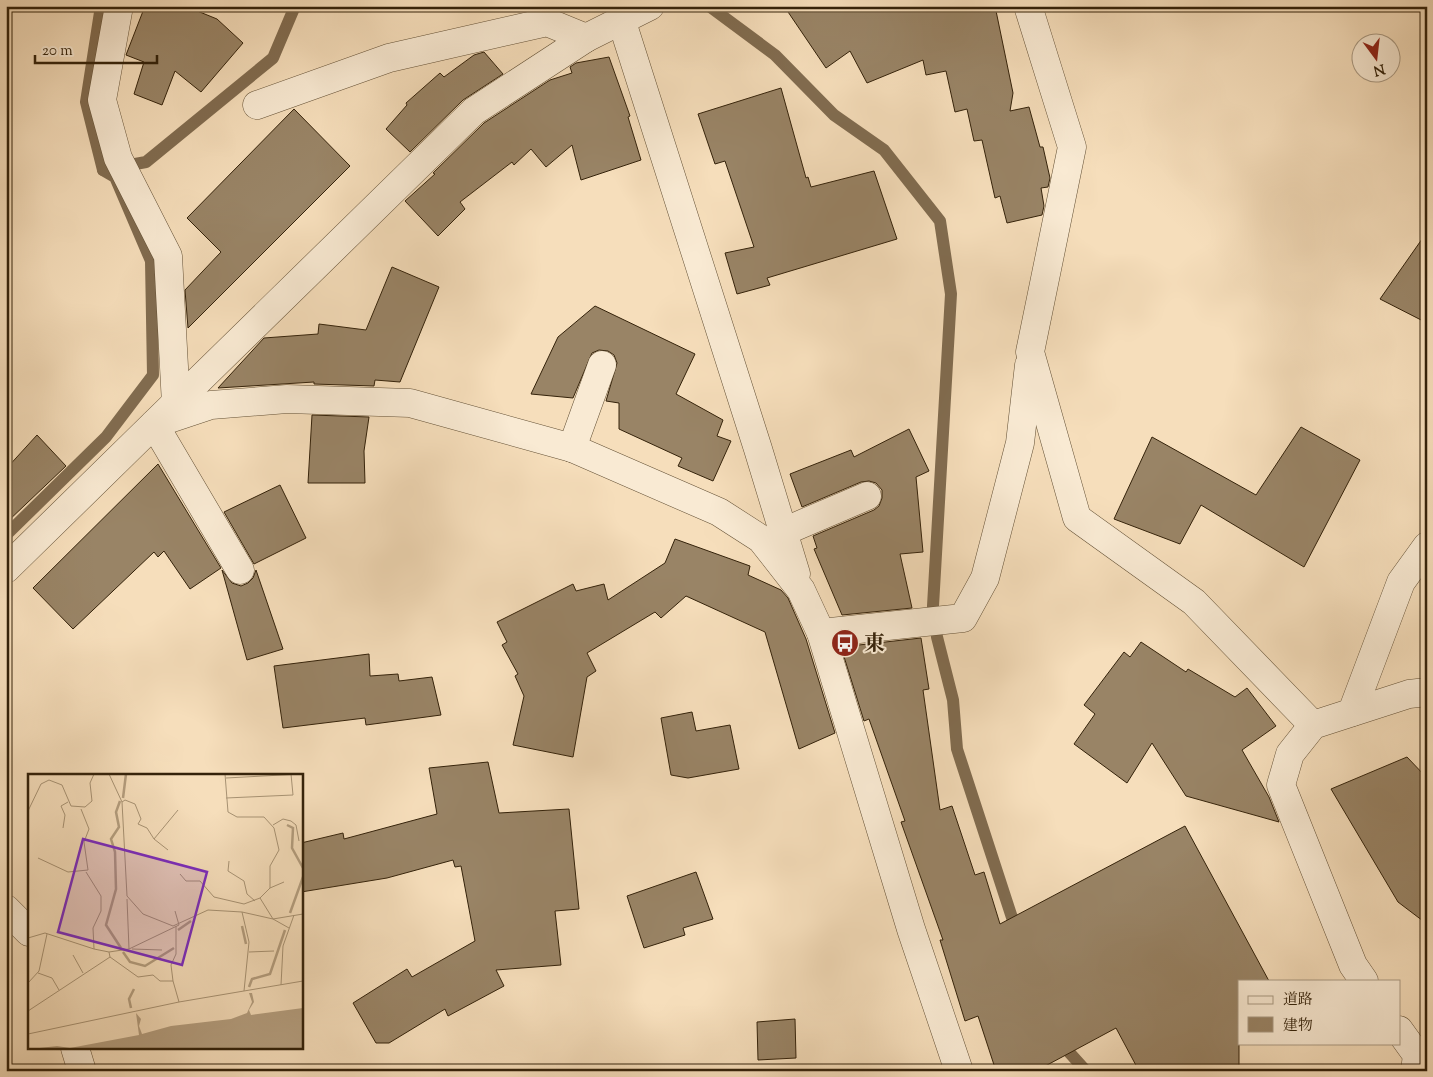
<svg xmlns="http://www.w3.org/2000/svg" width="1433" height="1077" font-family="'Sorts Mill Goudy','Noto Serif JP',serif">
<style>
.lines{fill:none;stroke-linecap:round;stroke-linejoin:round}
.stream{stroke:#816c50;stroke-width:12}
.building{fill:#998466;stroke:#34220a}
.minor-casing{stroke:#645136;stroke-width:29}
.minor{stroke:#f9ead3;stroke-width:28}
.labels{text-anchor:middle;stroke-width:4;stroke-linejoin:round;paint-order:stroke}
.poi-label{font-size:21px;font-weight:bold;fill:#34220a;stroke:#f9ead3;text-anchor:start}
.inset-river{fill:none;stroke:#b49e7f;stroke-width:2.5}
.inset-road{fill:none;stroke:#a89374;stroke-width:1}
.view{fill:#7b2cbf;fill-opacity:0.15;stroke:#7b2cbf;stroke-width:2.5}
.inset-edge{fill:none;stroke:#34220a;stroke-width:2.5}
</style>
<rect width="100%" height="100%" fill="#f6debb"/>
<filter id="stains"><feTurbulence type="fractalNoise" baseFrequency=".004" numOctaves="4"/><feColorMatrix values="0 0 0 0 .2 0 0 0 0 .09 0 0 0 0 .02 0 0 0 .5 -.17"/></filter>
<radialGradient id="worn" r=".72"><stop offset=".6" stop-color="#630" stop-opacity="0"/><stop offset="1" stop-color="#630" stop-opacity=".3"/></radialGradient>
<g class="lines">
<g class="stream">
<path d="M 101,6 L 86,102 L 103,170 L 146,162 L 273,58 L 295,6"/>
<path d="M 709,6 L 775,55 L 834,115 L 884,150 L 940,221 L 951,294 L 933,606 L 937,637 L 953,700 L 957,749 L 1017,933"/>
<path d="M 6,535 L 106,437 L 153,375 L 151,261 L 115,177 L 103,170"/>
<path d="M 1059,1041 L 1086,1071"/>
</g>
</g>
<g class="building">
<path d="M 145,6 L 185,6 L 217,19 L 243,43 L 201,92 L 175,71 L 162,105 L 134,94 L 144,62 L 126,55 Z"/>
<path d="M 784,6 L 995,6 L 1013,93 L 1010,111 L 1029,107 L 1040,147 L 1043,147 L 1050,178 L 1048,187 L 1041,188 L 1044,206 L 1042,215 L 1007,223 L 1000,196 L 995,198 L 982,140 L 974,141 L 967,109 L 955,112 L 946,71 L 926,75 L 923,60 L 867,83 L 850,51 L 826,68 Z"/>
<path d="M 484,52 L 503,74 L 463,100 L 410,152 L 386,129 L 407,105 L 406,103 L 440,73 L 444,77 L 474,55 Z"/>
<path d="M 609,57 L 630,116 L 628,117 L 641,160 L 581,180 L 572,145 L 546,167 L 531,149 L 514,165 L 512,162 L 460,202 L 465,209 L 438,236 L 405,201 L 435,174 L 433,173 L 484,123 L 550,80 L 572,73 L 570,67 L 576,63 Z"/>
<path d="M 781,88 L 806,178 L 808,177 L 811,187 L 874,171 L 897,239 L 767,278 L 770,285 L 737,294 L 725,253 L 754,247 L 725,161 L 715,164 L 698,114 Z"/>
<path d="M 294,109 L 350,166 L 188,328 L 185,290 L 221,252 L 187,218 Z"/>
<path d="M 1427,232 L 1427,323 L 1380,299 Z"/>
<path d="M 392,267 L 439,287 L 400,382 L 375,380 L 374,386 L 314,384 L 314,382 L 218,388 L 264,338 L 318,334 L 319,324 L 366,330 Z"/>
<path d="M 595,306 L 695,354 L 676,394 L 723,420 L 717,436 L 731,441 L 713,481 L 678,466 L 682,458 L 619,429 L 619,403 L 606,401 L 617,363 L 614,355 L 608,351 L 599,350 L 592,353 L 573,398 L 531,394 L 558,337 Z"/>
<path d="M 312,415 L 369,417 L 364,451 L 365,483 L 308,483 Z"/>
<path d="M 1301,427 L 1360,460 L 1304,567 L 1201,505 L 1180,544 L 1114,519 L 1152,437 L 1256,495 Z"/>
<path d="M 909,429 L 929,471 L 916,477 L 923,552 L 900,554 L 912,608 L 842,615 L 814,549 L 817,548 L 813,536 L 874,510 L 879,506 L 882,498 L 882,490 L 876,483 L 869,481 L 861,482 L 802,507 L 790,474 L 851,450 L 854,457 Z"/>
<path d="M 37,435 L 66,466 L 6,523 L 6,469 Z"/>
<path d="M 158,464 L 221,568 L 190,589 L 164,551 L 158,557 L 154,552 L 73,629 L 33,588 Z"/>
<path d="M 280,485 L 306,538 L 254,564 L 224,512 Z"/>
<path d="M 675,539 L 750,566 L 748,575 L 781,590 L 788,598 L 806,639 L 835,733 L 799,749 L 765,632 L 686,596 L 661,618 L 655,612 L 587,653 L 596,671 L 587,677 L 573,757 L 513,745 L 524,696 L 515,676 L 518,674 L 502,645 L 507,642 L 497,622 L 573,584 L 576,591 L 604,584 L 608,600 L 665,563 Z"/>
<path d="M 222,570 L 232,583 L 241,586 L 248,583 L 253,578 L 256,570 L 283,649 L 247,660 Z"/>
<path d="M 921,638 L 929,689 L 923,690 L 940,810 L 952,806 L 975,875 L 984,872 L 1000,924 L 1185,826 L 1269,981 L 1239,981 L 1239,1071 L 1139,1071 L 1116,1028 L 1036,1071 L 996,1071 L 978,1016 L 965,1021 L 940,940 L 943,940 L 901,822 L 905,821 L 869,719 L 864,721 L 841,647 Z"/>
<path d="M 1141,642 L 1186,672 L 1188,669 L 1235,697 L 1247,688 L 1276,726 L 1242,750 L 1269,797 L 1279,822 L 1186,796 L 1152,743 L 1127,783 L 1074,744 L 1095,714 L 1084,705 L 1124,652 L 1130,657 Z"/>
<path d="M 369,654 L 370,676 L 398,674 L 399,681 L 432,677 L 441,715 L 366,725 L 365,718 L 283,728 L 274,666 Z"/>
<path d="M 692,712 L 696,731 L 730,725 L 739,769 L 688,778 L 671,775 L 661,718 Z"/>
<path d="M 1407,757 L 1427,778 L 1427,924 L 1398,902 L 1331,789 Z"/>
<path d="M 488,762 L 499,813 L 569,809 L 579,909 L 555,911 L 561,965 L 496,970 L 504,986 L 448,1016 L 445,1009 L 389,1043 L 376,1043 L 353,1003 L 407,969 L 412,977 L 475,941 L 461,866 L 455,867 L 453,860 L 387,878 L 301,892 L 301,843 L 343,833 L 344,839 L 437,814 L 429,768 Z"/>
<path d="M 696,872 L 713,919 L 683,928 L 685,935 L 644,948 L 627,896 Z"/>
<path d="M 795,1019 L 796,1058 L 758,1060 L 757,1022 Z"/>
</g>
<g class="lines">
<g class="minor-casing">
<g id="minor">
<path d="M 119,6 L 102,100 L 118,158 L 168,256 L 176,404"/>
<path d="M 1028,6 L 1072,147 L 1030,352 L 1077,518 L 1194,602 L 1313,725"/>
<path d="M 621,19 L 758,449 L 796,574"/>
<path d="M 257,105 L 389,58 L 547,22 L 586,38"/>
<path d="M 572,448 L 602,365"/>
<path d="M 783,532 L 867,496"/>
<path d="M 6,569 L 154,424 L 211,405 L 287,399 L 410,403 L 572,448 L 719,512 L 761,539 L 801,590 L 821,633 L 911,929 L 959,1071"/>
<path d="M 240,570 L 154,424 L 474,111 L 586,38 L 650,6"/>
<path d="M 821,633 L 963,618 L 985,578 L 1020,443 L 1029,365"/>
<path d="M 1352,712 L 1401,582 L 1427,546"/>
<path d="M 6,909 L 29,932"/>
<path d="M 1364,981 L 1353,965 L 1281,785 L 1290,754 L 1313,725 L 1409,694 L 1427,692"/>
<path d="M 1399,1030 L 1417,1055 L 1415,1071"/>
<path d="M 75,1048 L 82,1071"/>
</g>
</g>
<use href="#minor" class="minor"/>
</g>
<defs>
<g id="bus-disc" transform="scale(1.4375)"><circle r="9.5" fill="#8f2418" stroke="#f9ead3"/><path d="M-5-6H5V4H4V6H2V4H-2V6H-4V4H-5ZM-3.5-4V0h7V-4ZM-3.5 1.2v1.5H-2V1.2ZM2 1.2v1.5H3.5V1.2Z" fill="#fff"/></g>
</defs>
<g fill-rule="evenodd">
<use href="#bus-disc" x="845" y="643"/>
</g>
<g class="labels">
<g class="poi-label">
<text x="864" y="650">東</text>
</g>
</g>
<g transform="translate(28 774)">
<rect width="275" height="275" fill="#f6debb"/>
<path d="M 221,219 L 224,219 L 226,228 L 221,236 L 223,241 L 275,234 L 275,275 L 3,275 L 29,272 L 42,274 L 111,261 L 108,239 L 113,245 L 111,252 L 114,260 L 143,252 L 203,245 L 219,239 L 224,228 Z" fill="#b49e7f"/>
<path class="inset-river" d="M 95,24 L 98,0M 92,27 L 88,38 L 91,53 L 83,65 L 87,78 L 88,115 L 78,151 L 93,174M 259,51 L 265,54 L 264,74 L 275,94M 262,139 L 275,103M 214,152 L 218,170M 150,156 L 163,147M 95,178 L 102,188 L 117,192 L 146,174M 221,213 L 224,205 L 242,200 L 257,156M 103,234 L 101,225 L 106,215"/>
<path class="inset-road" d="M 81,0 L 94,28 L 99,122 L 115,140 L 145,152 L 180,136 L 214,138 L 245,145 L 275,140M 197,0 L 200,38 L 209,43 L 236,43 L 246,54 L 251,76 L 242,92 L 242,114 L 232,124 L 245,145 L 261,154M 198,4 L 273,0M 198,24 L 265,21 L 263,0M 94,28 L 97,26 L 107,30 L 113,45 L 110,50 L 119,54 L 126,65 L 150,36M 0,37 L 13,10 L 21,6 L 34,11 L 43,32 L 57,33 L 64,27 L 62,9 L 66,0M 245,51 L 255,45 L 263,47 L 268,51 L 271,67M 35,54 L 37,41 L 33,32 L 40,28M 126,65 L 140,76M 10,84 L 40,98 L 60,96 L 56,68 L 61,55 L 53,35M 201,87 L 200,97 L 216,107 L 219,120 L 227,127M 58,98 L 73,122 L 73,137 L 65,154 L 66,175M 152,100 L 158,107 L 172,107 L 186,123 L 216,130 L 232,124M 242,114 L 256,108M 99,125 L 101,175M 214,138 L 221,168 L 216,217M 0,164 L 17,159 L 66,175 L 81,178 L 101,175 L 151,151 L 147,137M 104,175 L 134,176M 221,178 L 246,177M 45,181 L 55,199M 82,183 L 110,203 L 125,201 L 132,207 L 145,207 L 151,228M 10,199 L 24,204 L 31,216M 145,207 L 143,191 L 148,180 L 148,152M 0,209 L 11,197 L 19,160M 253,211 L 255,172 L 266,141M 0,237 L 82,183 L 81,178M 0,260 L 151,228 L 275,207"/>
<path class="view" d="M 55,65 L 179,98 L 154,191 L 30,158 Z"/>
<rect width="275" height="275" class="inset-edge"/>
</g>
<rect width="1433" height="1077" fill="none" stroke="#f6debb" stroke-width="25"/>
<rect x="8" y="8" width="1418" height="1062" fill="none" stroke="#34220a" stroke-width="2.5"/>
<rect x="12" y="12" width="1408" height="1052" fill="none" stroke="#34220a"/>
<rect x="1238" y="980" width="162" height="65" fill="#f9ead3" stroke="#aa9a83"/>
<rect x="1248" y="996" width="25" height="8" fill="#f9ead3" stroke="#aa9a83"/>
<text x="1283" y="1004" font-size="15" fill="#34220a">道路</text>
<rect x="1248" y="1017" width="25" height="15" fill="#998466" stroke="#aa9a83"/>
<text x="1283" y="1030" font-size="15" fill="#34220a">建物</text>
<g transform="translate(1376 58) rotate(165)"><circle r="24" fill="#f9ead3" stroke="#aa9a83"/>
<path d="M0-4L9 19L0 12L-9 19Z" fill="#8f2418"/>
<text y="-8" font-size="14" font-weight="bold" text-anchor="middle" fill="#34220a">N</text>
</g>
<path d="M35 55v8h122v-8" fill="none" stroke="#34220a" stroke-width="2.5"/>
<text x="42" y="55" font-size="15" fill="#34220a" stroke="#f9ead3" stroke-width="4" paint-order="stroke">20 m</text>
<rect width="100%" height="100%" filter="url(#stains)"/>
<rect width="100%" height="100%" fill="url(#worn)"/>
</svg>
